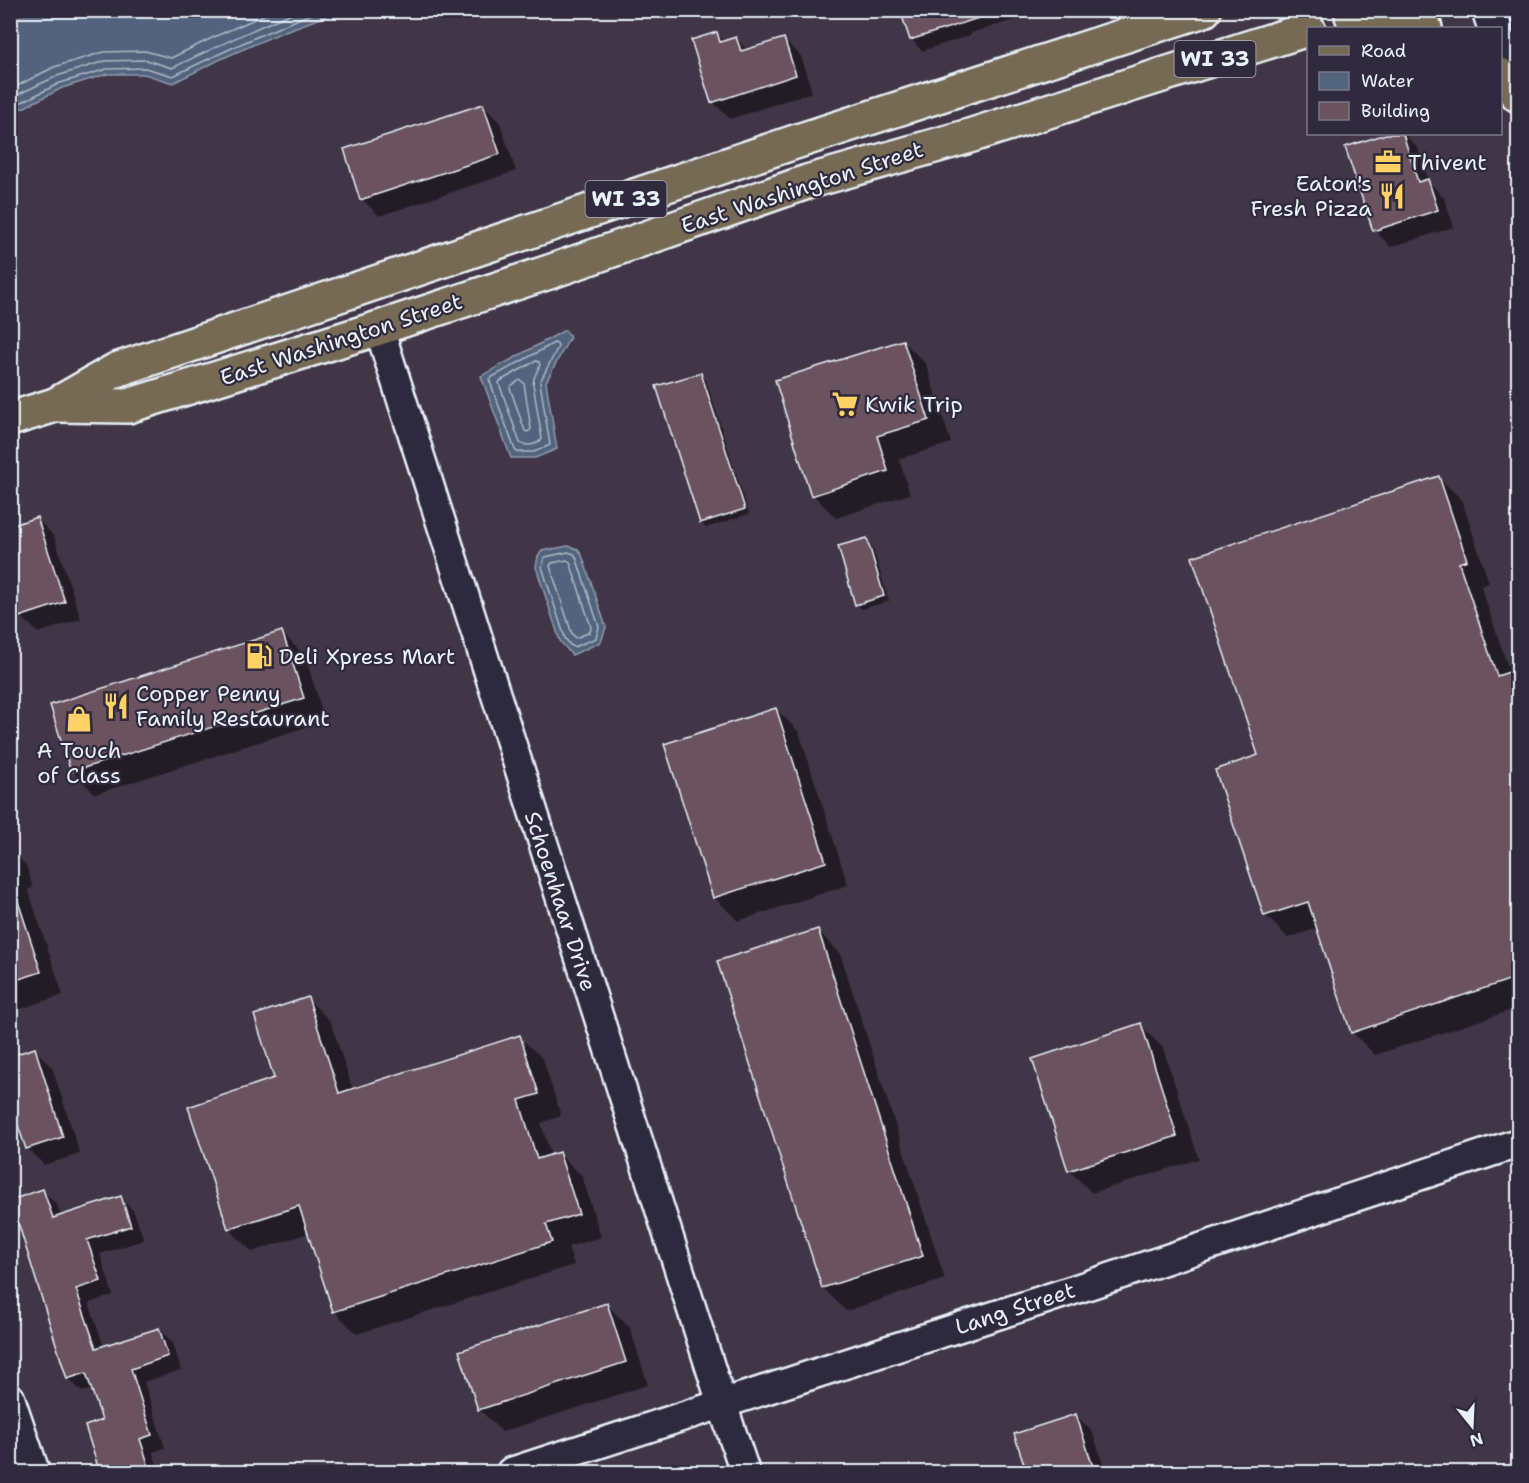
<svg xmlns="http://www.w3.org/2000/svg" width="1529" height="1483" font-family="'Shantell Sans',sans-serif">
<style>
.water{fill:#53647d;stroke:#8f9cae;stroke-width:1.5}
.shadow{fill:#0007}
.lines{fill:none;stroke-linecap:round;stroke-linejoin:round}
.shore{stroke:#acb9c7;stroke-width:1.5}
.building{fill:#6b535e;stroke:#e8f1f8;stroke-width:1.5}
.minor-casing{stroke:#e8f1f8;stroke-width:33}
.tertiary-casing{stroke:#e8f1f8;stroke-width:38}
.primary-casing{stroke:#e8f1f8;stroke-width:38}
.minor{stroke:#2f2a3d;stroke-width:28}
.tertiary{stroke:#2f2a3d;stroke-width:33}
.primary{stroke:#766a54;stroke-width:33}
.labels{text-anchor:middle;stroke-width:4.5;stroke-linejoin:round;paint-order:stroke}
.shield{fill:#2f2a3d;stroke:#b0b5c0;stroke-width:1.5}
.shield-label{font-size:21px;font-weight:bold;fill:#e8f1f8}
.poi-label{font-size:22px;fill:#e8f1f8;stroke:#2f2a3d;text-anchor:start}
.street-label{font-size:22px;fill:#e8f1f8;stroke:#2f2a3d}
</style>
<rect width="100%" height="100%" fill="#413647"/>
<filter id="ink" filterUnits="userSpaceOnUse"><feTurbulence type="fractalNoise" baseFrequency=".0167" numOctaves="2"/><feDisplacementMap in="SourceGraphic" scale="12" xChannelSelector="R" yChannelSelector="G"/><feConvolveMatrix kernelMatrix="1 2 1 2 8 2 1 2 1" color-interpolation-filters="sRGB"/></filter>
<g filter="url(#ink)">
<g class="water">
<path d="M 11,10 L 340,10 L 340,11 L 285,31 L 223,58 L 173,83 L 144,74 L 107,74 L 62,88 L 23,108 L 11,110 Z"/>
<path d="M 565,330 L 570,337 L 546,382 L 557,449 L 535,458 L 511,458 L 481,376 Z"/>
<path d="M 568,546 L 578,549 L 582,555 L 606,627 L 601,642 L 572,655 L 560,641 L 536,567 L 538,556 L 542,551 Z"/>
</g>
<g class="shadow">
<path d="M 902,10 L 1033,10 L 1034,14 L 971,33 L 971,35 L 922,51 L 911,39 Z"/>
<path d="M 717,33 L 725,42 L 736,38 L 748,51 L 783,39 L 801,56 L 812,92 L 730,119 L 713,102 Z"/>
<path d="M 483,105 L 500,123 L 516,171 L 379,216 L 362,199 Z"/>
<path d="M 1391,134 L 1404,134 L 1418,148 L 1429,182 L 1444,198 L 1454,227 L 1391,247 L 1374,230 L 1347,148 Z"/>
<path d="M 903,341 L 926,364 L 951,443 L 899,459 L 910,494 L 836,518 L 813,495 Z"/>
<path d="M 701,375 L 706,380 L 749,514 L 706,528 L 701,523 Z"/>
<path d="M 1439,478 L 1462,500 L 1489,583 L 1481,586 L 1510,673 L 1518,670 L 1518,1008 L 1375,1055 L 1352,1032 L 1318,928 L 1288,938 L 1265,915 L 1260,756 Z"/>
<path d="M 37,519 L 54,536 L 81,619 L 38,633 L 21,616 Z"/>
<path d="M 866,540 L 872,545 L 889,601 L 862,609 L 856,604 Z"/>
<path d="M 282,633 L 305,656 L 325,721 L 95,794 L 72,771 Z"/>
<path d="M 776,709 L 799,732 L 848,885 L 738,921 L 715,898 L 666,745 Z"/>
<path d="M 10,850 L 26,865 L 33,888 L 28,889 L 63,995 L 17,1010 L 10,1003 Z"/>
<path d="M 818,931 L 840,953 L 945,1279 L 846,1311 L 823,1288 L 718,962 Z"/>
<path d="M 308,999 L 331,1022 L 353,1091 L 520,1037 L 543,1059 L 561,1116 L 541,1123 L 551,1156 L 559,1154 L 582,1176 L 601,1237 L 568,1247 L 574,1265 L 357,1334 L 334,1311 L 309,1233 L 252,1252 L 229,1229 L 276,1079 Z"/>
<path d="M 1140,1025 L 1163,1048 L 1199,1159 L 1092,1193 L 1069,1170 Z"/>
<path d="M 35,1050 L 52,1067 L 80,1154 L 44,1165 L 27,1148 Z"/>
<path d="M 43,1191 L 57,1205 L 61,1217 L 121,1198 L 134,1212 L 144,1240 L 100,1254 L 113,1295 L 89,1303 L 104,1347 L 159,1329 L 173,1343 L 181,1370 L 144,1382 L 165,1448 L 153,1452 L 159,1472 L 99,1472 L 97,1467 L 99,1466 L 104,1421 L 93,1389 L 82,1392 L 68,1378 Z"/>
<path d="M 607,1305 L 630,1328 L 648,1385 L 502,1432 L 479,1409 Z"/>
<path d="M 1076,1415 L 1093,1433 L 1106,1472 L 994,1472 L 1025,1462 Z"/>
</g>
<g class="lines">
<g class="shore">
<path d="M 10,87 L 17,86 L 54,67 L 104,52 L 145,51 L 171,58 L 214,37 L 275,10"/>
<path d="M 10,96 L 19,94 L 57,76 L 105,61 L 146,60 L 172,68 C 214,48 256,27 300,10"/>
<path d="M 10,104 L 22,102 L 60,83 L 107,69 L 145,68 L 173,76 C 222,52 271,29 322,10"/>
<path d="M 554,343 L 557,344 L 558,347 L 540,382 L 550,445 L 534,452 L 517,452 L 515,450 L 489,379 Z"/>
<path d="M 536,361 L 539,362 L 540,365 L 534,378 L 533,384 L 542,439 C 537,445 526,447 520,443 L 499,383 L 500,381 Z"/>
<path d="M 520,380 L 524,383 L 531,429 L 528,432 L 525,431 L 510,388 L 511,386 Z"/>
<path d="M 568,552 L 574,554 L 576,557 L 599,627 L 596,638 L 574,647 L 570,645 L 565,638 L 542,567 L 545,557 Z"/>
<path d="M 567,560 L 570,562 L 591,627 L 590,632 L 576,638 L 572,634 L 550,566 L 552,563 Z"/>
</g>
</g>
<g class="building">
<path d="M 900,10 L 988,10 L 988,15 L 910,40 Z"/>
<path d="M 717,32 L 720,42 L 736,37 L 741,51 L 784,38 L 796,75 L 711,103 L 691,40 Z"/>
<path d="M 483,104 L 500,154 L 360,200 L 344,149 Z"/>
<path d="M 1386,134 L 1403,134 L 1418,182 L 1428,179 L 1438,210 L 1373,231 L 1345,147 Z"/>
<path d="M 903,340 L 929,420 L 877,436 L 888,471 L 811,496 L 775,380 Z"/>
<path d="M 701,373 L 745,509 L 700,523 L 656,386 Z"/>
<path d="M 1439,476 L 1467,560 L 1459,563 L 1497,676 L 1518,669 L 1518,977 L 1351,1033 L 1308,902 L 1264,916 L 1215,770 L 1258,755 L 1192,557 Z"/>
<path d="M 37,517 L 65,602 L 19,617 L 10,589 L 10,526 Z"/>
<path d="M 867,538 L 884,596 L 855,605 L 838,546 Z"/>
<path d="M 282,631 L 304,698 L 71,772 L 50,705 Z"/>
<path d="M 776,708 L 826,862 L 713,898 L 664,744 Z"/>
<path d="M 15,892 L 41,972 L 10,982 L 10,893 Z"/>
<path d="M 818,929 L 923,1256 L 822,1288 L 717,961 Z"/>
<path d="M 308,997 L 339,1093 L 520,1035 L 539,1094 L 519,1100 L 537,1159 L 559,1152 L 579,1214 L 546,1224 L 552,1242 L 333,1312 L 299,1206 L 228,1229 L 188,1107 L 274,1078 L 254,1015 Z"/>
<path d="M 1141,1023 L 1177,1136 L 1068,1171 L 1032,1059 Z"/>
<path d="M 35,1048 L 63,1137 L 26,1149 L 10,1102 L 10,1056 Z"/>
<path d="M 43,1189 L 53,1218 L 121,1196 L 131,1226 L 87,1240 L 101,1281 L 76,1289 L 96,1348 L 159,1328 L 168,1356 L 131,1369 L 152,1435 L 140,1439 L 151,1473 L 100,1473 L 85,1426 L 102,1420 L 86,1373 L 67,1379 L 11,1200 Z"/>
<path d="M 607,1303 L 626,1362 L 478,1410 L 459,1351 Z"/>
<path d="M 1076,1414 L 1095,1473 L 1027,1473 L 1014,1434 Z"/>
</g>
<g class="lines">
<g class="minor-casing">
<g id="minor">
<path d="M 379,328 L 722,1404 L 745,1472"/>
<path d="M 10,1398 L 35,1472"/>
<path d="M 511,1472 L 1040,1301 L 1518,1143"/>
</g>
</g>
<g class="tertiary-casing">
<g id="tertiary">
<path d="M 1489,10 L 1495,28"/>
<path d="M 1500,44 L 1518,94"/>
</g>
</g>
<g class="primary-casing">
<g id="primary">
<path d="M 1352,16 L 1425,28"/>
<path d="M 1500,75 L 1518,95"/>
<path d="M 55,405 L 128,406 L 379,328 L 552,271 L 807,182 L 966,137 L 1308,29"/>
<path d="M 10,419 L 55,405 L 116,370 L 795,142 L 1204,10"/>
</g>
</g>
<use href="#minor" class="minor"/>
<use href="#tertiary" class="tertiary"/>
<use href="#primary" class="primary"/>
</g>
</g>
<defs>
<g id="office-bare" transform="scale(2.07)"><path d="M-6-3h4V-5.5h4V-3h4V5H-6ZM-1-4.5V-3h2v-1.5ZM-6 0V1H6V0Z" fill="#ffd166" stroke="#2f2a3d" stroke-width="2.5" paint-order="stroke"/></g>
<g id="restaurant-bare" transform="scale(2.07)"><path d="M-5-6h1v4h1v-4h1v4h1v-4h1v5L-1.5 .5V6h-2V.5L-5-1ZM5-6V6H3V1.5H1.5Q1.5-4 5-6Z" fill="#ffd166" stroke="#2f2a3d" stroke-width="2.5" paint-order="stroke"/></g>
<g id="supermarket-bare" transform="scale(2.07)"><path d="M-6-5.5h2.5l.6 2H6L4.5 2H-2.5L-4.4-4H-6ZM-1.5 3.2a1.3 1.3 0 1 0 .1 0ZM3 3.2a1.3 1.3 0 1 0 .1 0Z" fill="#ffd166" stroke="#2f2a3d" stroke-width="2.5" paint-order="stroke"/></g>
<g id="fuel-bare" transform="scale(2.07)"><path d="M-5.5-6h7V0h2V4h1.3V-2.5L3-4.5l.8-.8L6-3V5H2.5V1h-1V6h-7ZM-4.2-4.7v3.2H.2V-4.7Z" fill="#ffd166" stroke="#2f2a3d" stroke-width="2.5" paint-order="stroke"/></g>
<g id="shop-bare" transform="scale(2.07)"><path d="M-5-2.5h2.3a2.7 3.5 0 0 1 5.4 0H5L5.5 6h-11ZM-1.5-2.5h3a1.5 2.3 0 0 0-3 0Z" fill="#ffd166" stroke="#2f2a3d" stroke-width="2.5" paint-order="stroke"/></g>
</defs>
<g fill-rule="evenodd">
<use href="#office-bare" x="1388" y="162"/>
<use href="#restaurant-bare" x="1392" y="196"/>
<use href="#supermarket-bare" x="845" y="404"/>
<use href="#fuel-bare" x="259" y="656"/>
<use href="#restaurant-bare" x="116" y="706"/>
<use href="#shop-bare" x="79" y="719"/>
</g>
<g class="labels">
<g class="shield">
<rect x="1174.5" y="41" width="81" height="36" rx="4.5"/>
<rect x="585.5" y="181" width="81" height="36" rx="4.5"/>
</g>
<g class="shield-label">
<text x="1215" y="66">WI 33</text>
<text x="626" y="206">WI 33</text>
</g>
<g class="poi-label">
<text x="1408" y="170">Thivent</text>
<text x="1372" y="191" text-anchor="end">Eaton's<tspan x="1372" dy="25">Fresh Pizza</tspan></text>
<text x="865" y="412">Kwik Trip</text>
<text x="279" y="664">Deli Xpress Mart</text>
<text x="136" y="701">Copper Penny<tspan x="136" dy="25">Family Restaurant</tspan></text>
<text x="79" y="758" text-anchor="middle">A Touch<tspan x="79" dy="25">of Class</tspan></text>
</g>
<g class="street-label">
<text transform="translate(802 187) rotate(-18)" y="8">East Washington Street</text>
<text transform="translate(341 339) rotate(-18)" y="8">East Washington Street</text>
<text transform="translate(561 901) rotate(72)" y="8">Schoenhaar Drive</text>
<text transform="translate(1015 1308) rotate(-18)" y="8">Lang Street</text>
</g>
</g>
<rect width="1529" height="1483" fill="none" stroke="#2f2a3d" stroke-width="36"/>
<rect x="18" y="18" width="1493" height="1447" fill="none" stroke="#e8f1f8" stroke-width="2" filter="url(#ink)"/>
<rect x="1307" y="27" width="195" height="108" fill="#2f2a3d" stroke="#797a88" stroke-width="1.5"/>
<rect x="1319" y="46" width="30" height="9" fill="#766a54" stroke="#797a88" stroke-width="1.5"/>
<text x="1361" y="57" font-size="18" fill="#e8f1f8">Road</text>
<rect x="1319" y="72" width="30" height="18" fill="#53647d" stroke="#797a88" stroke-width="1.5"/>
<text x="1361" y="87" font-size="18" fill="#e8f1f8">Water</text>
<rect x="1319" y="102" width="30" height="18" fill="#6b535e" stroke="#797a88" stroke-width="1.5"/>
<text x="1361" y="117" font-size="18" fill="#e8f1f8">Building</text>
<g transform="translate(1472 1426) rotate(162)" stroke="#2f2a3d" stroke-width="4.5" paint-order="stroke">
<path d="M0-4.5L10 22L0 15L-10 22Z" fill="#e8f1f8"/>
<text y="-9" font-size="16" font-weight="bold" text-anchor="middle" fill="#e8f1f8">N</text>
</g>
</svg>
